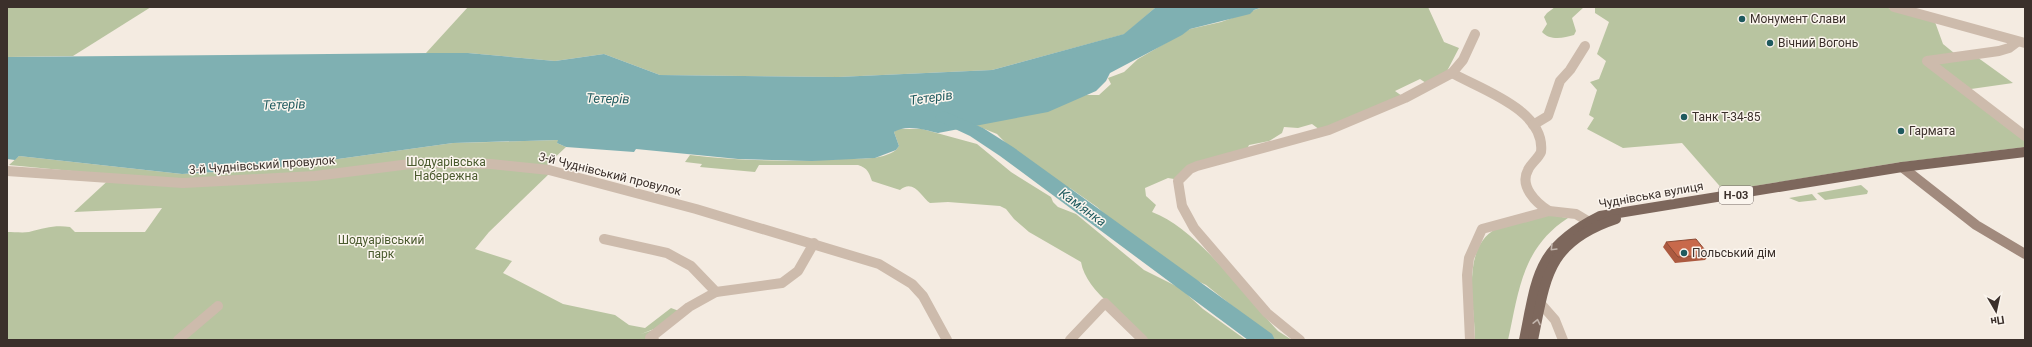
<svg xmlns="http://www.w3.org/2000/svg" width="2032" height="347" font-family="Roboto,sans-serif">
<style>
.green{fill:#b8c4a0}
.water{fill:#7fb0b2}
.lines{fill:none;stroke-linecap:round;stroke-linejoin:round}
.river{fill:#7fb0b2;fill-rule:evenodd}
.street{stroke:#cdbbac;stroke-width:10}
.secondary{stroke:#a18a7d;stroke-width:10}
.primary{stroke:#7d675c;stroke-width:10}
.wall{fill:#ac5a40}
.building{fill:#c8694b;stroke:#8c4a34}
.oneway{stroke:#c2b5ac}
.poi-dot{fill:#1f5a5e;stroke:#fbf5ee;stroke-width:1.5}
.labels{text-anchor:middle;stroke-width:3;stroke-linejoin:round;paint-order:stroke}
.shield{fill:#fbf5ee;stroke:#756b66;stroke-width:1}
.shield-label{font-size:11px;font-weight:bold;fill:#3b302b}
.poi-label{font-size:12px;fill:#3b302b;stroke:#fbf5ee;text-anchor:start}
.park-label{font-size:12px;fill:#4a5a2e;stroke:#fbf5ee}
.street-label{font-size:12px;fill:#3b302b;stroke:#fbf5ee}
.water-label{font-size:13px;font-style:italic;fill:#1f5a5e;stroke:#fbf5ee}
</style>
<rect width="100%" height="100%" fill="#f4ebe1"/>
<g class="green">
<path d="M 7,7 L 151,7 L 73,56 L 7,57 Z"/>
<path d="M 468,7 L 1156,7 L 1125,34 L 992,70 L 838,77 L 660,75 L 604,54 L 555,61 L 468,53 L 426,53 Z"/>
<path d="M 1263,7 L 1428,7 L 1444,42 L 1459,48 L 1446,73 L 1426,83 L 1420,79 L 1395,91 L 1402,96 L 1320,130 L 1312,124 L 1298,128 L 1284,127 L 1282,133 L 1269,141 L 1249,145 L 1247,149 L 1174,179 L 1168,178 L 1145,188 L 1146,196 L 1156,205 L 1152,212 C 1198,229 1244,295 1278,331 L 1292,340 L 1275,340 L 1206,285 L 1179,272 L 1142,248 L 1097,207 L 1070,188 L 1059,185 L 1058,182 L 1049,175 L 1025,163 L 997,134 L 970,123 L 1086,95 L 1099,95 L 1111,84 L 1108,78 L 1124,72 L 1138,59 L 1190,29 L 1221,22 Z"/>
<path d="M 1555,7 L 1584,7 L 1572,18 L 1576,31 L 1574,35 C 1564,38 1550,41 1542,32 L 1547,24 L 1544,17 L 1547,13 Z"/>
<path d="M 1595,7 L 1885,7 L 1935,22 L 1943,44 L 1954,53 L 1970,52 L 2013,83 L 1971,89 L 2025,132 L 2025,147 L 1895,163 L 1724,191 L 1682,143 L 1623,148 L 1587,129 L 1594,118 L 1589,115 L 1597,90 L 1590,82 L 1599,79 L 1606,61 L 1597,54 L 1609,22 L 1595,13 Z"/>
<path d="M 898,129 L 922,129 L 977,144 L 1011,172 L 1051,197 L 1053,202 L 1058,207 L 1076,214 L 1144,270 L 1180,288 L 1203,309 L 1246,340 L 1148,340 C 1130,318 1086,293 1081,262 L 1029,232 L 1014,219 L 1006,209 L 1000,206 L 948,202 L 930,203 C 922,198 914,178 900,190 L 872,181 C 869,173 868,168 858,165 L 759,165 L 755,172 L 700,167 L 702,164 L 685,162 L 690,155 C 739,161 790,162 840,159 C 858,158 881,161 896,150 L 899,146 L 894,132 Z"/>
<path d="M 559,140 L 557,143 L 566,147 L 547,165 L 550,173 L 489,232 L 475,249 L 512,261 L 503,273 L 563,304 L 615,315 L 629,325 L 645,328 L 671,308 L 679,311 L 654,329 L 641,334 L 656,329 L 648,340 L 7,340 L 7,232 C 14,232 23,233 29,232 C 45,228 54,225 70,227 L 75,232 L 145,232 L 162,208 L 74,212 L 114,175 L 9,165 L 19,156 L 182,174 L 266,169 L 453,143 Z"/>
<path d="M 1861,185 L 1868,191 L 1867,194 L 1825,200 L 1817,193 Z"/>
<path d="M 1812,194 L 1817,200 L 1799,202 L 1789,198 Z"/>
<path d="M 1549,215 L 1568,218 C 1522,248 1519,290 1508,340 L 1475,340 C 1475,307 1460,248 1496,229 C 1511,221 1532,219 1549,215 Z"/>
</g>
<path class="water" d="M 1156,7 L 1263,7 L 1254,10 L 1250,14 L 1190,29 L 1182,35 L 1110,73 L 1106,81 L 1096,91 L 1048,112 L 938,133 C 925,130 906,124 894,132 L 899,146 L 896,150 L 875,158 L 812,161 L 738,159 L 636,149 L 634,152 L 566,147 L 557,143 L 558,140 L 453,143 L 266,169 L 182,174 L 19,156 L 15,160 L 7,159 L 7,57 L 430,53 L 468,53 L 555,61 L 604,54 L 660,75 L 838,77 L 992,70 L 1124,34 Z"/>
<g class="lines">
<path class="river" d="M 944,111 L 983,128 L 1013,147 L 1272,334 L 1275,340 L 1248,340 L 1000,156 L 970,136 L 938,121 L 935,117 L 938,113 Z"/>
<g class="street">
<path d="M 1894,7 L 2025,43"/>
<path d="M 2017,42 L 2009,48 L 1999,51 L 1927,61 L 2025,136"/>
<path d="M 1452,73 C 1480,89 1546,110 1541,152 C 1538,159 1531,163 1528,170 C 1519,186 1536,203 1549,211"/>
<path d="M 1533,125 L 1548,116 L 1560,81 L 1570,70 L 1585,46"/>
<path d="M 7,171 L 183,183 L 315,176 L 418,163 L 491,164 L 549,170 L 696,209 L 879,264 L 912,284 L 923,296 L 947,340"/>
<path d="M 604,239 L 667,253 L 691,266 L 716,292 L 782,283 L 798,271 L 814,243"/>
<path d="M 1541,304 L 1555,320 L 1563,340"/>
<path d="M 178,340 L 218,306"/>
<path d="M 654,340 L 650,338 L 689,307 L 716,292"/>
<path d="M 1070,340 L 1105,303 L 1143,340"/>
<path d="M 1300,340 L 1267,313 L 1194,228 L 1182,206 L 1178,181 L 1190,169 L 1197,166 L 1329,130 L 1405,98 L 1452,73 L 1463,60 L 1475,34"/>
<path d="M 1470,340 L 1467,275 L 1469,258 L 1482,229 L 1549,211 L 1576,214 L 1596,226"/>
</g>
<path class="secondary" d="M 1902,167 L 1976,225 L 2025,254"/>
<g class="primary">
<path d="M 1524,340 C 1537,276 1536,248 1600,216 L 1902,167 L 2025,152"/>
<path d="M 1533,340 C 1546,277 1547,242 1616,219"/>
</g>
</g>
<path class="wall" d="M 1666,242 L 1709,255 L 1705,260 L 1675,263 L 1663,247 Z"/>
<path class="building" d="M 1696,239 L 1709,255 L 1678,257 L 1666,242 Z"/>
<defs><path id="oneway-chevron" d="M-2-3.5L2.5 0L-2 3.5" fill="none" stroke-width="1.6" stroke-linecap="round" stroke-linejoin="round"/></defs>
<g class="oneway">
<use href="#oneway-chevron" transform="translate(1553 248) rotate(135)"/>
<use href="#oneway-chevron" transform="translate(1537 322) rotate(-78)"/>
</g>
<g class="poi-dot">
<circle cx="1742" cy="19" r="4"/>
<circle cx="1770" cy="43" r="4"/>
<circle cx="1684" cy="117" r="4"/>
<circle cx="1901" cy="131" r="4"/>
<circle cx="1684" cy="253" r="4"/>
</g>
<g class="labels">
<rect class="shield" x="1719" y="186" width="34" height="18" rx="3"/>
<g class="shield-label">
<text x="1736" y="199">Н-03</text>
</g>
<g class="poi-label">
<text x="1750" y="23">Монумент Слави</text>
<text x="1778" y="47">Вічний Вогонь</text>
<text x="1692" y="121">Танк Т-34-85</text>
<text x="1909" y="135">Гармата</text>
<text x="1692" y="257">Польський дім</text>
</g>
<g class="park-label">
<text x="446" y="166">Шодуарівська<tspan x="446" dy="14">Набережна</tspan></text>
<text x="381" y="244">Шодуарівський<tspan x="381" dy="14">парк</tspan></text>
</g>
<g class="street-label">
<text transform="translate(262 165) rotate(-4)" y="4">3-й Чуднівський провулок</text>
<text transform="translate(610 174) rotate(14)" y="4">3-й Чуднівський провулок</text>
<text transform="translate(1651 195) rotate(-10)" y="4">Чуднівська вулиця</text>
</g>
<g class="water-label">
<text transform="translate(931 97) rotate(-8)" y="5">Тетерів</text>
<text transform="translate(608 98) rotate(1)" y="5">Тетерів</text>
<text transform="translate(284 104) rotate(-2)" y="5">Тетерів</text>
<text transform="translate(1083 207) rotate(36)" y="5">Кам'янка</text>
</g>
</g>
<rect width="2032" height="347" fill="none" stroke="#3b302b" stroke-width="16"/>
<g transform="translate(1996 311) rotate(171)" stroke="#fbf5ee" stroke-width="3" paint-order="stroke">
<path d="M0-3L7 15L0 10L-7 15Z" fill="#3b302b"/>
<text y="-6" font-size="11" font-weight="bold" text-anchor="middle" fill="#3b302b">Пн</text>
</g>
</svg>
